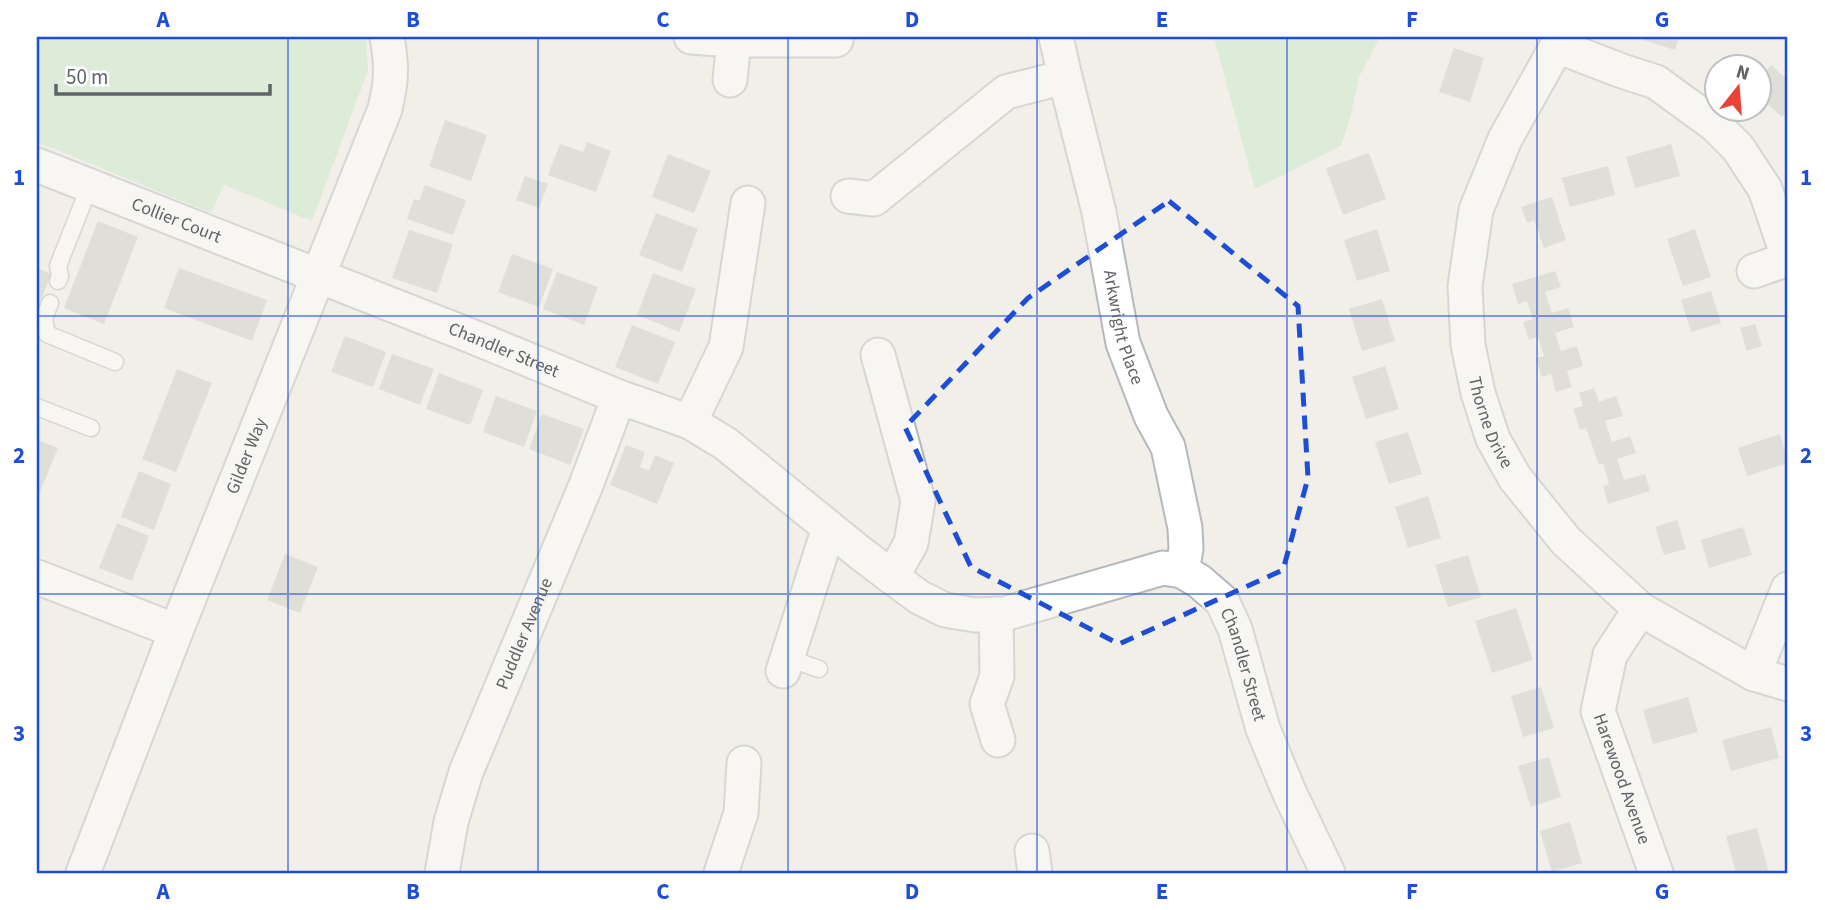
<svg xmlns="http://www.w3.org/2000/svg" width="1825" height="910" font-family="'Source Sans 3',sans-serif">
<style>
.green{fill:#c5e8c5}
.building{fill:#cccac5}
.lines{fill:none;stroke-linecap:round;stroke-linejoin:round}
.service-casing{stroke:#b5b8bc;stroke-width:19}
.minor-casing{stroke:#b5b8bc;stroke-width:37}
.service{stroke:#fff;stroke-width:16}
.minor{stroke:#fff;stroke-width:33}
.marked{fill:none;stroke:#1d4ed8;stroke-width:5;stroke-dasharray:14 9;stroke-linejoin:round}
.grid{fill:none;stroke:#1d4ed8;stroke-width:2;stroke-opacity:0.55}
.labels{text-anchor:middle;stroke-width:5;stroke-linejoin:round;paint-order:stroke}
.street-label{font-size:18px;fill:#5f6368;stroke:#fff}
.neatline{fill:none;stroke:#1d4ed8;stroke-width:2.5}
.grid-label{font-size:23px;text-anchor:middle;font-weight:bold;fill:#1d4ed8}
</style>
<rect width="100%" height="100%" fill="#f1efe8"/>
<g class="green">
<path d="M 37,37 L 366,37 L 368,70 L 312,221 L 224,185 L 211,213 L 37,142 Z"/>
<path d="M 1214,37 L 1380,37 L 1359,77 L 1350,118 L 1341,146 L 1255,189 Z"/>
</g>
<g class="building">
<path d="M 1645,37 L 1679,37 L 1675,50 L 1644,40 Z"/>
<path d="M 1454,48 L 1484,58 L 1470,102 L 1439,92 Z"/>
<path d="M 1771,65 L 1788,80 L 1788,109 L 1782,117 L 1759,97 L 1759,79 Z"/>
<path d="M 445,120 L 487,135 L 471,181 L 429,166 Z"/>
<path d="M 587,142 L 611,151 L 596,192 L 548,175 L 560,144 L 583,152 Z"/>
<path d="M 1671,144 L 1680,176 L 1635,188 L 1626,157 Z"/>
<path d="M 1369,153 L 1386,199 L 1343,215 L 1326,168 Z"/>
<path d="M 668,154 L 711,171 L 694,213 L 652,197 Z"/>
<path d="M 1608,166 L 1615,195 L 1570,207 L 1562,178 Z"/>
<path d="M 525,176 L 548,184 L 539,208 L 516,200 Z"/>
<path d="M 425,185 L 466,200 L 453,235 L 407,219 L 414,199 L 419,201 Z"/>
<path d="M 1552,197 L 1566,240 L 1544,248 L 1534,220 L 1527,223 L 1521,207 Z"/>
<path d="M 656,213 L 698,229 L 682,272 L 639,255 Z"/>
<path d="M 98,221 L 138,237 L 104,324 L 64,308 Z"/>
<path d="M 1377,229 L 1390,271 L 1357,281 L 1344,240 Z"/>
<path d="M 1695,229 L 1711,277 L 1683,286 L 1667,239 Z"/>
<path d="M 409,230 L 453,244 L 437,293 L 392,278 Z"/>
<path d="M 512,254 L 553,269 L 539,307 L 498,292 Z"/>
<path d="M 37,268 L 51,274 L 37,310 Z"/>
<path d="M 179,268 L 267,300 L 252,341 L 164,308 Z"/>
<path d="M 1555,271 L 1561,287 L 1545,292 L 1552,313 L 1568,308 L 1574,327 L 1555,333 L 1561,351 L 1577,346 L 1583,366 L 1567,371 L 1572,387 L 1556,392 L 1551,374 L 1542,377 L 1536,358 L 1544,356 L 1538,337 L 1529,340 L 1523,322 L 1533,319 L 1527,301 L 1518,304 L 1512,284 Z"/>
<path d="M 557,272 L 598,287 L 584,325 L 543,309 Z"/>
<path d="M 653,273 L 696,289 L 679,332 L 637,315 Z"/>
<path d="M 1711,291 L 1721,323 L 1691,332 L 1681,300 Z"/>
<path d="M 1382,299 L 1395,341 L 1362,351 L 1349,309 Z"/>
<path d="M 1755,324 L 1762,346 L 1747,351 L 1740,328 Z"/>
<path d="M 632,325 L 675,342 L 658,384 L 615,367 Z"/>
<path d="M 345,336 L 386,352 L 373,387 L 331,372 Z"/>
<path d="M 392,354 L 434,369 L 420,405 L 379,389 Z"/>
<path d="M 1385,366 L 1399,409 L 1366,419 L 1352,377 Z"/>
<path d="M 177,369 L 212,383 L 176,472 L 142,459 Z"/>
<path d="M 439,373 L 483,390 L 470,425 L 426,409 Z"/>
<path d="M 1594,388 L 1599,402 L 1616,396 L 1623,416 L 1605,421 L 1612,442 L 1630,436 L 1636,453 L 1617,459 L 1624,480 L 1645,474 L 1650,491 L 1608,504 L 1603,486 L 1609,484 L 1603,463 L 1599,465 L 1586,428 L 1580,430 L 1573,409 L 1583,406 L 1579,393 Z"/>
<path d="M 496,396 L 537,411 L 524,447 L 483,432 Z"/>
<path d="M 542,414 L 584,429 L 570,465 L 529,449 Z"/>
<path d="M 1408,432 L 1422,474 L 1389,484 L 1375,442 Z"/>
<path d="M 1780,434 L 1788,463 L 1747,476 L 1738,448 Z"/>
<path d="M 37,440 L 58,448 L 37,499 Z"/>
<path d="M 626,445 L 645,452 L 640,467 L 649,471 L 655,455 L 674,463 L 657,504 L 610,485 Z"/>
<path d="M 139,471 L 171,484 L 154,530 L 121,517 Z"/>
<path d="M 1428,496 L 1441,538 L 1408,548 L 1395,507 Z"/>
<path d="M 1677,520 L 1686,549 L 1664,555 L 1655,527 Z"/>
<path d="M 117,523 L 149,536 L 132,581 L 99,568 Z"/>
<path d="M 1743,527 L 1752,555 L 1709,568 L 1701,540 Z"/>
<path d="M 285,554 L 318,567 L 300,613 L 267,600 Z"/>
<path d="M 1468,555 L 1481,597 L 1448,607 L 1435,565 Z"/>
<path d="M 1516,608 L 1533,660 L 1492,673 L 1475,621 Z"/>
<path d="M 1541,687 L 1554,728 L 1523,737 L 1511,696 Z"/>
<path d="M 1688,697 L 1698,732 L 1653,744 L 1643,710 Z"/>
<path d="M 1771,727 L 1779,758 L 1731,771 L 1722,740 Z"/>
<path d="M 1549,757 L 1561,797 L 1531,807 L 1518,766 Z"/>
<path d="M 1570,822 L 1582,863 L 1552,872 L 1540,831 Z"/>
<path d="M 1757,828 L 1769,873 L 1736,873 L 1726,836 Z"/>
</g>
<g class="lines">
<g class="service-casing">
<g id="service">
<path d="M 58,281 L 60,276 L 58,266 L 90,185"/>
<path d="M 50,303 L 44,319 L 47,334 L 115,362"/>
<path d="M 37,407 L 91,428"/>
<path d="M 788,658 L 819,669"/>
</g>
</g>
<g class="minor-casing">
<g id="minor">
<path d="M 691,37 L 734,40 L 836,40"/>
<path id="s1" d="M 1056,37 L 1065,77 L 1099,212 L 1123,343 L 1151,416 L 1168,447 L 1185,528 L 1186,549 L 1182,571"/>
<path id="s2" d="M 1562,37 L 1505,139 L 1476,210 L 1465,286 L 1468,345 L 1478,393 L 1493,439 L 1515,478 L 1566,541 L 1640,609 L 1754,674 L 1788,684"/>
<path d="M 1557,46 L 1622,71 L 1656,82 L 1715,125 L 1738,148 L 1765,189 L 1788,257"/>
<path d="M 730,80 L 734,40"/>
<path id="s3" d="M 37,165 L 471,336 L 619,397 L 690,422 L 726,444 L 859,552 L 892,577 L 919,597 L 945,610 L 975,615 L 1004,614 L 1163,568 L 1182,571 L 1199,581 L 1222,601 L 1235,629 L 1263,729 L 1290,794 L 1328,873"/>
<path d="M 848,196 L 874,199 L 1006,92 L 1065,77"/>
<path d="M 1754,271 L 1788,259"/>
<path d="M 878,355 L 918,501 L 911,543 L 892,577"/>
<path d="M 690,422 L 726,347 L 748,203"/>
<path d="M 37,577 L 176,631"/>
<path id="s4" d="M 1640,609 L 1610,655 L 1598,711 L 1656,873"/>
<path d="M 996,614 L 997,676 L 987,704 L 998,740"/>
<path d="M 783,671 L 829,528"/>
<path d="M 1754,674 L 1788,589"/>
<path d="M 1032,851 L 1035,873"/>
<path id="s5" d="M 83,873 L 176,631 L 385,109 C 392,80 392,66 387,37"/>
<path id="s6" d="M 442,873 L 451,822 L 466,772 L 586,485 L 619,397"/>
<path d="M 721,873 L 741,813 L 744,763"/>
</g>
</g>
<use href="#service" class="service"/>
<use href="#minor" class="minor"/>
</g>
<path d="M0 0H1825V910H0ZM 1169,201 L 1298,306 L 1308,478 L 1283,570 L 1119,644 L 971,567 L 905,427 L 1028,298 Z" fill="#f1efe8" fill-opacity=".55" fill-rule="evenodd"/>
<path class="marked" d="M 1169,201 L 1298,306 L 1308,478 L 1283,570 L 1119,644 L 971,567 L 905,427 L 1028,298 Z"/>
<path class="grid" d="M 288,37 L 288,873M 538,37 L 538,873M 788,37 L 788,873M 1037,37 L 1037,873M 1287,37 L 1287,873M 1537,37 L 1537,873M 37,316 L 1788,316M 37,594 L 1788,594"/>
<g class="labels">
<g class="street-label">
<text dy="6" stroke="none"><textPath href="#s3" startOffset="150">Collier Court</textPath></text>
<text dy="6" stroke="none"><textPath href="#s1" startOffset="298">Arkwright Place</textPath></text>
<text dy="6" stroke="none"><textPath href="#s3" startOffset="502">Chandler Street</textPath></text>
<text dy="6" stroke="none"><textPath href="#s2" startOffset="410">Thorne Drive</textPath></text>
<text dy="6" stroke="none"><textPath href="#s5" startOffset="448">Gilder Way</textPath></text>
<text dy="6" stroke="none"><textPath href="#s6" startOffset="254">Puddler Avenue</textPath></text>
<text dy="6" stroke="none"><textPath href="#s3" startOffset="1381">Chandler Street</textPath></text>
<text dy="6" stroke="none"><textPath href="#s4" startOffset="184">Harewood Avenue</textPath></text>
</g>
</g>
<rect width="1825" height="910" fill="none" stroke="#ffffff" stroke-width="77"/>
<g transform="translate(1738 88) rotate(17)"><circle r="33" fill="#ffffff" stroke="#bfc1c3" stroke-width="2"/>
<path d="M0-5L12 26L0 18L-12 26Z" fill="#ea4335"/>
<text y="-10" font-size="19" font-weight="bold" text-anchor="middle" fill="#5f6368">N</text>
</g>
<path d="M56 84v10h214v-10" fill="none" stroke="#5f6368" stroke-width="3.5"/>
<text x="66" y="84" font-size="21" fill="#5f6368" stroke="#ffffff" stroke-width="5" paint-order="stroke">50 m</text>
<rect x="38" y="38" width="1748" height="834" class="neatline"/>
<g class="grid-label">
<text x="163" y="27">A</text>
<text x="413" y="27">B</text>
<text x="663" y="27">C</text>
<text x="912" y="27">D</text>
<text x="1162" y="27">E</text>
<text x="1412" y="27">F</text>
<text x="1662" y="27">G</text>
<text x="19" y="185">1</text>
<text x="1806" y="185">1</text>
<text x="19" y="463">2</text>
<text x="1806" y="463">2</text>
<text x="19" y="741">3</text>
<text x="1806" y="741">3</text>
<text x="163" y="899">A</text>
<text x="413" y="899">B</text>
<text x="663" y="899">C</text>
<text x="912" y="899">D</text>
<text x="1162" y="899">E</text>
<text x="1412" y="899">F</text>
<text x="1662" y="899">G</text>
</g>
</svg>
